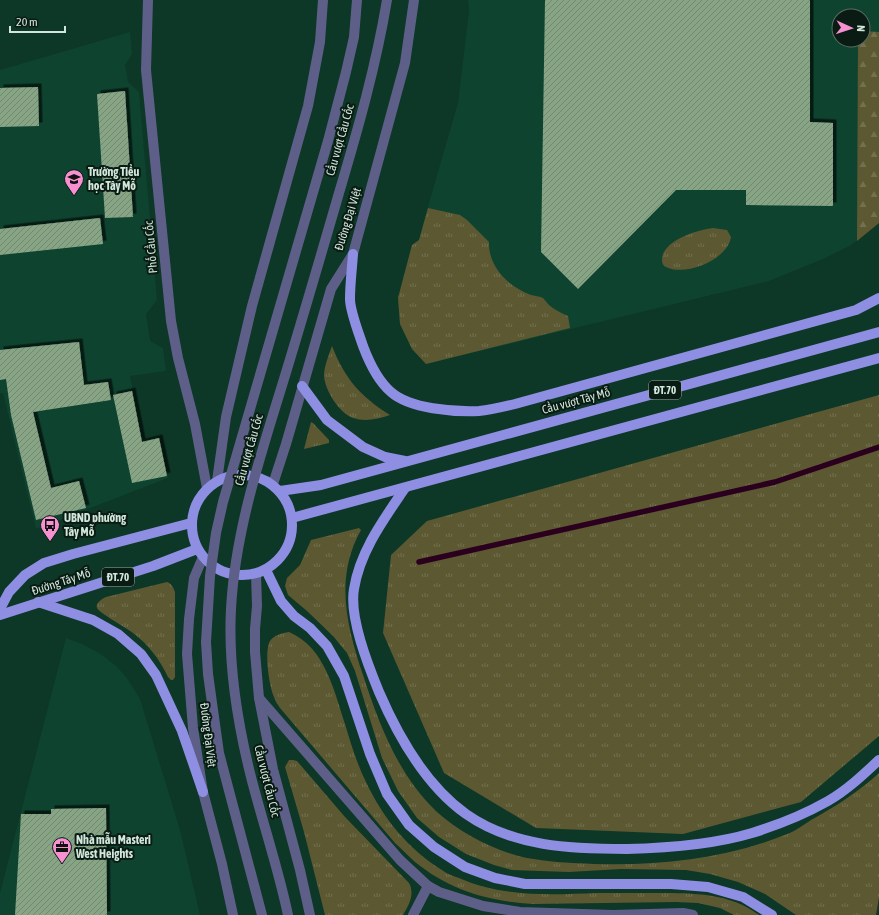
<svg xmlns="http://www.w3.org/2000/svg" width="879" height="915" font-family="'Asap Condensed',sans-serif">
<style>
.built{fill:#0e432f;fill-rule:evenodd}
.grass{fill:url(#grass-tufts)}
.forest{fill:url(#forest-firs)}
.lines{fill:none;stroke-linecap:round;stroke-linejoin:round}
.stream{stroke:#2b001e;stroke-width:5.5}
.building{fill:url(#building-hatch);filter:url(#shadow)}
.minor{stroke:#5e5f89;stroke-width:10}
.tertiary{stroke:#5e5f89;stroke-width:10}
.primary{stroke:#8e8ee2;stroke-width:10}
.tertiary-bridge{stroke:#5e5f89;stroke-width:10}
.labels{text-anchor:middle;stroke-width:4;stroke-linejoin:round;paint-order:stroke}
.shield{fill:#0a1b13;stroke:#95aa9f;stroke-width:1}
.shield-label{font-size:11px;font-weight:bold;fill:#d1e7db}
.street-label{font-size:12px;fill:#d1e7db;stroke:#0a1b13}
.poi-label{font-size:12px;font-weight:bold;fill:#d1e7db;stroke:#0a1b13;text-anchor:start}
</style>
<defs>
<pattern id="grass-tufts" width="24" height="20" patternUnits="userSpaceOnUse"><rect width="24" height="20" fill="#5c5832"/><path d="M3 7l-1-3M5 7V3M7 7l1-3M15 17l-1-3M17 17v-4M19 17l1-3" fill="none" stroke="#72704f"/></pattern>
<pattern id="forest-firs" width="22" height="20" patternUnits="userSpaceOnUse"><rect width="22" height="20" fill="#5c5832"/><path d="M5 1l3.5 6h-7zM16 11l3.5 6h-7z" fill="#72704f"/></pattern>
<pattern id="building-hatch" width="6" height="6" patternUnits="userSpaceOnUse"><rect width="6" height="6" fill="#87a485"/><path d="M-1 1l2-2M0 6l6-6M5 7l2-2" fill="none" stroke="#718871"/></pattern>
<filter id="shadow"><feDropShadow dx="3.5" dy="-3.5" stdDeviation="0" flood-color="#0009"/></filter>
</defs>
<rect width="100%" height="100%" fill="#0d3726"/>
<g class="built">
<path d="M 468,0 L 879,0 L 879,223 L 851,245 L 823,259 L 769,281 L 426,364 L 412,349 L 400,324 L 398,298 L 412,245 L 419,240 L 431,196 L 458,103 L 469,11 ZM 839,16 L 863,16 L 863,40 L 839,40 Z"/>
<path d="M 130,32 L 132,54 L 125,65 L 128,82 L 139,92 L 157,300 L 146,314 L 150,341 L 163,348 L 166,371 L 130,376 L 143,440 L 160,437 L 168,478 L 36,529 L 3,393 L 0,393 L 0,70 Z"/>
<path d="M 66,638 L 82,644 L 101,654 L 116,666 L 127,678 L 140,699 L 180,830 L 200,915 L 0,915 L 0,893 Z"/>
</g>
<g class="grass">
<path d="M 428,208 L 460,215 L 467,220 L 489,242 C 488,267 509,287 531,295 C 534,296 539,296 543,298 C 545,300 547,303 549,305 C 555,310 561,313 568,316 L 570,328 L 426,364 L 412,349 L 400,324 L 398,298 L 412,245 L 419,240 Z"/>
<path d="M 713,228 L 727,230 L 731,237 C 728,259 686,277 666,267 C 663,266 662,263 662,260 C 662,240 698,230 713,228 Z"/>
<path d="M 332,346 C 345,379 360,396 390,415 C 378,419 365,422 353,418 C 339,413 325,390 324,376 C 324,366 329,355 332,346 Z"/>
<path d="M 879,395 L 879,736 L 801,802 L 683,834 L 536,828 L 444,773 L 383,633 L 391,555 L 427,521 Z"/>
<path d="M 311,422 L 313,423 L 329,440 L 329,443 L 304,449 Z"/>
<path d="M 359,528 L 361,530 C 334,578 347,627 363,675 C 379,724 398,775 437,812 C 460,833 497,852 527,858 C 549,862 572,863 594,864 C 659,866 727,859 787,834 C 796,831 803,825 811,820 C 835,807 858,792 879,773 L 879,897 L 876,915 L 796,915 L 765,894 L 738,882 L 710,874 L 686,870 L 621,869 L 569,872 L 512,870 L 494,865 L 466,854 L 439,837 L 417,818 L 398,791 L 382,758 L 355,671 L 347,653 L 333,636 L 307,611 L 288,595 L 285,586 L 287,578 L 300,565 L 311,540 Z"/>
<path d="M 167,582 C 172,584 173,587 175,592 L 175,677 L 173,680 L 171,680 L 168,677 C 160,660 149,645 133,633 C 127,628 99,613 97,608 C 95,603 102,599 106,597 Z"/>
<path d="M 289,632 C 325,647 334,691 345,724 C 351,744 357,764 366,782 C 383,818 408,849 442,870 C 447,874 453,876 459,878 C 502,897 549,895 596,893 C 617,893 637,893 658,893 C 693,893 730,893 759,915 L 734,915 L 720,908 L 698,903 L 676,902 L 533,904 C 488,901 451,891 415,862 C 408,856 402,849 395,843 L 280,708 C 278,705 275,701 274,697 C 269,686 264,652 270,641 C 274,635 282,633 289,632 Z"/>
<path d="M 289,760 L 293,760 L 297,761 L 345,817 L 409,883 C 415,895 409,904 403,915 L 325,915 L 304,832 L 285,767 Z"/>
</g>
<path class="forest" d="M 863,31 L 879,32 L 879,223 L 857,241 L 858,40 L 863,40 Z"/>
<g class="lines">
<path class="stream" d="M 419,562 L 775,482 L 879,447"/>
</g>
<g class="building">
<path d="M 545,0 L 810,0 L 810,122 L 833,123 L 833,206 L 746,205 L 746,190 L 676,190 L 578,289 L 541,252 Z"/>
<path d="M 38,87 L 39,126 L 0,127 L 0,88 Z"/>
<path d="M 125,91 L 133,217 L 105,218 L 97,94 Z"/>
<path d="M 100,218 L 103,244 L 0,255 L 0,229 Z"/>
<path d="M 79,342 L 84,385 L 108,382 L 111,400 L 33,412 L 51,488 L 79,481 L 86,508 L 36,520 L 11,415 L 6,379 L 0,380 L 0,350 Z"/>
<path d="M 132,391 L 142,442 L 159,438 L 167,476 L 132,483 L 113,395 Z"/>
<path d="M 106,808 L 107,915 L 15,915 L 21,814 L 51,814 L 51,809 Z"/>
</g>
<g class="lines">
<g class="minor">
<path d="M 259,698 L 400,860 L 428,886 L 439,892 L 483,906 L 520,912 L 613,915 L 683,913 L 693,915"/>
<path d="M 413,915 L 428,886"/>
</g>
<g class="tertiary">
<path d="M 148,0 L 146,70 L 171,321 L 178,358 L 195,424 L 207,488"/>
<path d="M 217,481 L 226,417 L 252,306 L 308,106 L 320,42 L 323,0"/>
<path d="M 273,484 L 286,444 L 331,289 L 353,254 L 405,63 L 414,0"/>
<path d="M 203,557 L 194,578 L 189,619 L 187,654 L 193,728 L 203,792 L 222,864 L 233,915"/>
<path d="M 256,574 L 257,606 L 255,629 L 255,652 L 259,698 L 273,769 L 300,870 L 310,915"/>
</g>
<g class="primary">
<path d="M 353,254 C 352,269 350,284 350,299 C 350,311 359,334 363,346 C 369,362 378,381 391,392 C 410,409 454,412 479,411 C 491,410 503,407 515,404 L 856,310 L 879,298"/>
<path d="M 302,386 L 327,420 L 363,447 L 385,457 L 405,461"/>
<circle cx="242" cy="525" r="50"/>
<path d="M 405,488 C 384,519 360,551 354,589 C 349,617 368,665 379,692 C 398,736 425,785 466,814 C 513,847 571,849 627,849 C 669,848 712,845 752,833 C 778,825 805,814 828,801 C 847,790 863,775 879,760"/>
<path d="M 280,491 L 321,485 L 879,332"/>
<path d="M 292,518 L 879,358"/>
<path d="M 266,570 L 281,601 L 294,616 L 310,628 L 327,646 L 344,676 L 370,754 L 387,794 L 409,825 L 434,847 L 465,867 L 495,878 L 525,884 L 671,884 L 708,887 L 743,897 L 772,915"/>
<path d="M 38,602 L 93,620 L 118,634 L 141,654 L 156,675 L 182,731 L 203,792"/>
<path d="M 0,609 L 9,592 L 25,575 L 44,563 L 73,554 L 191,523"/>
<path d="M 0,615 L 153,566 L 197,549"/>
</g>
<g class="tertiary-bridge">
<path d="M 262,915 L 219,753 L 208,674 L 206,642 L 210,576 L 216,533 L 223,502 L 328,141 L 346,72 L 354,37 L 357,0"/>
<path d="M 288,915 C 278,867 262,821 250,773 C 237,720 228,664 231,609 C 235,531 261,454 284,379 C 303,317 321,255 339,193 C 358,129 376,66 387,0"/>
</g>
</g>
<defs>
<g id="school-pin" transform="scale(1)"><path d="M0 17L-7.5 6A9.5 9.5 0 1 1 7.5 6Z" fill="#f690d0" stroke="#0a1b13"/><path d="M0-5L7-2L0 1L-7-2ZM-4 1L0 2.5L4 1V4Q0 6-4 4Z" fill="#111"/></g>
<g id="bus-pin" transform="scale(1)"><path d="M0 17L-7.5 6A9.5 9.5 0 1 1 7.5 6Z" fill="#f690d0" stroke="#0a1b13"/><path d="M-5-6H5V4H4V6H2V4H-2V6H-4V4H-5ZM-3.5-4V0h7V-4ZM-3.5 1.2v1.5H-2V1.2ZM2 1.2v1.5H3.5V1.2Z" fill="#111"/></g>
<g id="office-pin" transform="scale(1)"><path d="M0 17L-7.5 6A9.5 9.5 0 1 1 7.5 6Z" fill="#f690d0" stroke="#0a1b13"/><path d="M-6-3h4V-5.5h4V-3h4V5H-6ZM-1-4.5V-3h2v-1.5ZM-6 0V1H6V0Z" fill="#111"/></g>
</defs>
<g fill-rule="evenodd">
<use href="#school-pin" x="74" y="179"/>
<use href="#bus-pin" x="50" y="525"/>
<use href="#office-pin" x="62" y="847"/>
</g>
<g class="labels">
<g class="shield">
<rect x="649" y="381" width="32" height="18" rx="3"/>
<rect x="102" y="568" width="32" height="18" rx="3"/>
</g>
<g class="shield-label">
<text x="665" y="394">ĐT.70</text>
<text x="118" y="581">ĐT.70</text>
</g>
<g class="street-label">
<text transform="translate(340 140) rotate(-74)" y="4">Cầu vượt Cầu Cốc</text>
<text transform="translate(348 219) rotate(-73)" y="4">Đường Đại Việt</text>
<text transform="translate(151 247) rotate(-95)" y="4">Phố Cầu Cốc</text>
<text transform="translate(576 401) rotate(-15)" y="4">Cầu vượt Tây Mỗ</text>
<text transform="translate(249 450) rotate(-74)" y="4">Cầu vượt Cầu Cốc</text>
<text transform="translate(61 582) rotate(-18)" y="4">Đường Tây Mỗ</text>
<text transform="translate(208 735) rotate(83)" y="4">Đường Đại Việt</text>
<text transform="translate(267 781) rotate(76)" y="4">Cầu vượt Cầu Cốc</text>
</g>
<g class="poi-label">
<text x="88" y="176">Trường Tiểu<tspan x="88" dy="14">học Tây Mỗ</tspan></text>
<text x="64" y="522">UBND phường<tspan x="64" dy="14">Tây Mỗ</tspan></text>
<text x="76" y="844">Nhà mẫu Masteri<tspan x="76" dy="14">West Heights</tspan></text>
</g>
</g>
<g transform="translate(851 28) rotate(93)"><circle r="19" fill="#0a1b13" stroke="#5a6d63"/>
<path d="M0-3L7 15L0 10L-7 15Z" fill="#f690d0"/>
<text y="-6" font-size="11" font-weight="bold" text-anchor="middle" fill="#d1e7db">N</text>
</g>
<path d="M10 26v6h55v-6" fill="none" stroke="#d1e7db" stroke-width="2"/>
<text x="16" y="26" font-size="12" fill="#d1e7db" stroke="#0a1b13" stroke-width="3" paint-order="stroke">20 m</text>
</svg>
